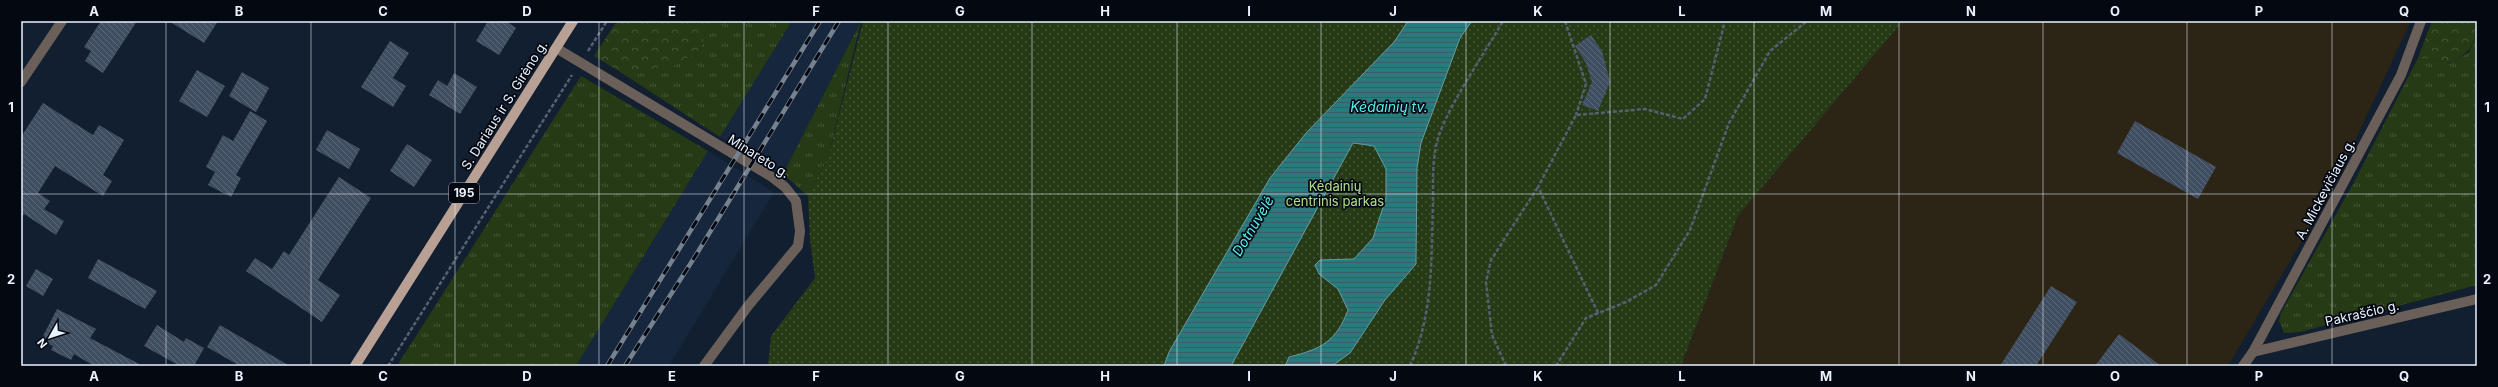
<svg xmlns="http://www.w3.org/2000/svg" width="2498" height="387" font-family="Inter,sans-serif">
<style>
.commercial{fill:#2c2414}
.built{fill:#16263d}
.grass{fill:url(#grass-tufts)}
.forest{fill:url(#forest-crowns)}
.park{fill:url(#park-dots)}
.water{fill:url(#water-rules);stroke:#639da3}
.building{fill:url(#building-back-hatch)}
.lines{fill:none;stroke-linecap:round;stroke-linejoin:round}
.path{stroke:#556170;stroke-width:2.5;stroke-dasharray:4 2;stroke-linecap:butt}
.minor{stroke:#6a5f59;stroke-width:10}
.major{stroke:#b8a194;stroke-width:10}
.rail-casing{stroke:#778290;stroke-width:4.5}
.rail{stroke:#040810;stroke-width:3;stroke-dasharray:9;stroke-linecap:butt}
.grid{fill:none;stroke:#e9f2fe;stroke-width:1;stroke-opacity:0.55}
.labels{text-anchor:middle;stroke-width:3.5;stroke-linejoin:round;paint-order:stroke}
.shield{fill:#040810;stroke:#a4acb7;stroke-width:1}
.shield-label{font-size:12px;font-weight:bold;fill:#e9f2fe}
.street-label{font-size:13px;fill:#e9f2fe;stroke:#040810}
.park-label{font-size:13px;fill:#aee089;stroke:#040810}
.water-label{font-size:14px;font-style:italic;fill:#59eef2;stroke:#040810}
.neatline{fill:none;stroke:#e9f2fe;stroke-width:1.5}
.grid-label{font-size:13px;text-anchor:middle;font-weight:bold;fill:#e9f2fe}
</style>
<defs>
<pattern id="grass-tufts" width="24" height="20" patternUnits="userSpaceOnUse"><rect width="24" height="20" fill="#263a15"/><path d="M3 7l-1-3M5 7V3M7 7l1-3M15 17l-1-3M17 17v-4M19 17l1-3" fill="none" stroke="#465738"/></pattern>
<pattern id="forest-crowns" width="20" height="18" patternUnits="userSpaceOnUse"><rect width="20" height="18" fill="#263a15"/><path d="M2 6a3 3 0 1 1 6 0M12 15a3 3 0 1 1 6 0" fill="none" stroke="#465738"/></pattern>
<pattern id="park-dots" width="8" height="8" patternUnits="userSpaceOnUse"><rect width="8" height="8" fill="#263a15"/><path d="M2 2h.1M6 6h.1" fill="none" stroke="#465738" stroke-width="1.8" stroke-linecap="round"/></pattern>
<pattern id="water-rules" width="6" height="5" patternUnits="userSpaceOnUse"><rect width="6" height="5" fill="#2a797c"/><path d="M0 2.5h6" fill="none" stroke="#395f62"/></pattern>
<pattern id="building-back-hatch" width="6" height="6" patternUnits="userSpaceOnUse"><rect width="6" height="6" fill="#404e62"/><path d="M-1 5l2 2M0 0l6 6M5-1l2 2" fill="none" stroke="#5c687a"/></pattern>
</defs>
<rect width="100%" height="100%" fill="#121f30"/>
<path class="commercial" d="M 1903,21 L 2411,21 L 2332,190 L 2228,366 L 1681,366 L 1738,216 Z"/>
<g class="built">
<path d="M 792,21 L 861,21 L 783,174 L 720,137 Z"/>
<path d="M 708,151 L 774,192 L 669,366 L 576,366 Z"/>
</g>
<g class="grass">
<path d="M 709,21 L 792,21 L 720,137 L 617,70 L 673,66 L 700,51 Z"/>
<path d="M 861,21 L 828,158 L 808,196 L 783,174 Z"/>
<path d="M 2477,34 L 2477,285 L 2300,332 L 2284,333 L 2279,321 L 2281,313 L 2354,182 L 2418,58 L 2453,63 L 2469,52 Z"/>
<path d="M 581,76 L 708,151 L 576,366 L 397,366 Z"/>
</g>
<g class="forest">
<path d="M 617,21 L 709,21 L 700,51 L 673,66 L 637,71 L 617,70 L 594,56 Z"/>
<path d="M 2432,21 L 2477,21 C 2477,43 2470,51 2453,63 L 2418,58 Z"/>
</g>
<path class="park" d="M 863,21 L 1903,21 L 1738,216 L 1681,366 L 768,366 L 771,336 L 815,278 L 810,239 L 808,196 L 828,158 Z"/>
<path class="water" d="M 1408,21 L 1472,21 L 1460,38 L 1421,143 L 1417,168 L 1416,264 L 1385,300 L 1350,353 L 1332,366 L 1285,366 L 1289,357 C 1321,349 1336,342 1348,310 L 1338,289 L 1319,274 L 1315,265 L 1320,260 L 1354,259 L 1373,238 L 1386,198 L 1386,169 L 1374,146 L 1353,143 L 1231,366 L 1164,366 L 1169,352 L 1270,178 L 1306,133 L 1394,42 Z"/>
<g class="building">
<path d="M 101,21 L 137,21 L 103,73 L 85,61 L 91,51 L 84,47 Z"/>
<path d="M 169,21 L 218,21 L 204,43 Z"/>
<path d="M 488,21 L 506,21 L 516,28 L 499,55 L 476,41 Z"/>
<path d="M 1591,35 L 1602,51 L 1610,82 L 1598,111 L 1582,105 L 1592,82 L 1586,63 L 1575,46 Z"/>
<path d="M 390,41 L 409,53 L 393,78 L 406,86 L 393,107 L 361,87 Z"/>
<path d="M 197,70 L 225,86 L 207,117 L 179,101 Z"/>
<path d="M 242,72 L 269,88 L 256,112 L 229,96 Z"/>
<path d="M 454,73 L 477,87 L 460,114 L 429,95 L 438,80 L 447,86 Z"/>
<path d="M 43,103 L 93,135 L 99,125 L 124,140 L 103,175 L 112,181 L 103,196 L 55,166 L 38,193 L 50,201 L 44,209 L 64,221 L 56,235 L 24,214 L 21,218 L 21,137 Z"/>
<path d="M 250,111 L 267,121 L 236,175 L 241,178 L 231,197 L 208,185 L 215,172 L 206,167 L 223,135 L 233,141 Z"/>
<path d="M 2135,121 L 2216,167 L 2198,199 L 2117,153 Z"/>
<path d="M 327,130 L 360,149 L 349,169 L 316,150 Z"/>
<path d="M 407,144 L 432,160 L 414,187 L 390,171 Z"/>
<path d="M 339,177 L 371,198 L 318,280 L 340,295 L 322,322 L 246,271 L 255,258 L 272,269 L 284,251 L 289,255 Z"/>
<path d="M 98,259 L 157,291 L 145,309 L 88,278 Z"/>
<path d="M 36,269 L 53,279 L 43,296 L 26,286 Z"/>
<path d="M 2051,286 L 2077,302 L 2036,366 L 2000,366 Z"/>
<path d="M 57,309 L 96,329 L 90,338 L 143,366 L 94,366 L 74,354 L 71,360 L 51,350 L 53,346 L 41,340 Z"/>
<path d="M 157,325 L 184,342 L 186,338 L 204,348 L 194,366 L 180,366 L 144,346 Z"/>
<path d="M 220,325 L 290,366 L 240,366 L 207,347 Z"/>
<path d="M 2119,334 L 2161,366 L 2095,366 Z"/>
</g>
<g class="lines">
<g class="path">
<path d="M 1565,21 L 1586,84 L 1576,115"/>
<path d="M 588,51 L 607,21"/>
<path d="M 1598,313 L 1538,187 L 1576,115 L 1645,109 L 1683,119 L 1705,99 L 1725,21"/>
<path d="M 388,366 L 572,75"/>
<path d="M 1410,366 C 1434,312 1431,259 1433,202 C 1433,180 1432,156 1439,135 C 1453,98 1483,56 1503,21"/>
<path d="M 1506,366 L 1492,335 L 1486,282 L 1491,260 L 1538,187"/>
<path d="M 1556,366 L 1586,318 L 1626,302 L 1656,285 L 1690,230 L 1729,123 L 1770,51 L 1807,21"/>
</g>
<g class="minor">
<path d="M 556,48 L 772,177 L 785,187 L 796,201 L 800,231 L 798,246 L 748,306 L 704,366"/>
<path d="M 21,82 L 62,21"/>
<path d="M 2253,352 L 2477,299"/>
<path d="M 2243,366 L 2253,352 L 2401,75 L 2421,21"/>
</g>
<path class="major" d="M 355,366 L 573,21"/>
<g class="rail-casing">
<g id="rail">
<path d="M 607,366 L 820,21"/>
<path d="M 625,366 L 696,255 L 839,21"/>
</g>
</g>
<use href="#rail" class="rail"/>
</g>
<path class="grid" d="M 166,21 L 166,366M 311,21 L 311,366M 455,21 L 455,366M 599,21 L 599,366M 744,21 L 744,366M 888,21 L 888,366M 1032,21 L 1032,366M 1177,21 L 1177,366M 1321,21 L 1321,366M 1466,21 L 1466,366M 1610,21 L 1610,366M 1754,21 L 1754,366M 1899,21 L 1899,366M 2043,21 L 2043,366M 2187,21 L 2187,366M 2332,21 L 2332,366M 21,194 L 2477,194"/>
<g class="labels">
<rect class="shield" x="449" y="183" width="30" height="20" rx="3"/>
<g class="shield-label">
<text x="464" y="197">195</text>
</g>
<g class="street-label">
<text transform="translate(504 105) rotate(-58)" y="5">S. Dariaus ir S. Girėno g.</text>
<text transform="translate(759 156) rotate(32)" y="5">Minareto g.</text>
<text transform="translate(2325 189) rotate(-62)" y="5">A. Mickevičiaus g.</text>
<text transform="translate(2362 313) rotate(-13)" y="5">Pakraščio g.</text>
</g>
<g class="park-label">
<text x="1335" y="191">Kėdainių<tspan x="1335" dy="15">centrinis parkas</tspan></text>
</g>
<g class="water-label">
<text x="1389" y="112">Kėdainių tv.</text>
<text transform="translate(1253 226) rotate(-59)" y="5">Dotnuvėlė</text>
</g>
</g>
<rect width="2498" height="387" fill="none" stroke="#040810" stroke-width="44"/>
<g transform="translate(50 337) rotate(231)" stroke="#040810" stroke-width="3" paint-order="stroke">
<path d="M0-3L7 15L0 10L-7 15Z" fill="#e9f2fe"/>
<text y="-6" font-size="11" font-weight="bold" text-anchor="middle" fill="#e9f2fe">N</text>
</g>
<rect x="22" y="22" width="2454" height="343" class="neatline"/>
<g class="grid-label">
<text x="94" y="16">A</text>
<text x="239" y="16">B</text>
<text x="383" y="16">C</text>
<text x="527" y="16">D</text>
<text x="672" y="16">E</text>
<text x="816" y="16">F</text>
<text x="960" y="16">G</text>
<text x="1105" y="16">H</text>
<text x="1249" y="16">I</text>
<text x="1393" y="16">J</text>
<text x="1538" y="16">K</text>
<text x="1682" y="16">L</text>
<text x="1826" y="16">M</text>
<text x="1971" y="16">N</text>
<text x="2115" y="16">O</text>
<text x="2259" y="16">P</text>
<text x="2404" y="16">Q</text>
<text x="11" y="112">1</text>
<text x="2487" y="112">1</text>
<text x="11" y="284">2</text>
<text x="2487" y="284">2</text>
<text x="94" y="381">A</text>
<text x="239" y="381">B</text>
<text x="383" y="381">C</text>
<text x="527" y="381">D</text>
<text x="672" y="381">E</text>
<text x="816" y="381">F</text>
<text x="960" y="381">G</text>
<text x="1105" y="381">H</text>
<text x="1249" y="381">I</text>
<text x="1393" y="381">J</text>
<text x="1538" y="381">K</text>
<text x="1682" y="381">L</text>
<text x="1826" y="381">M</text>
<text x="1971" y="381">N</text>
<text x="2115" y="381">O</text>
<text x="2259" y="381">P</text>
<text x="2404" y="381">Q</text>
</g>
</svg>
